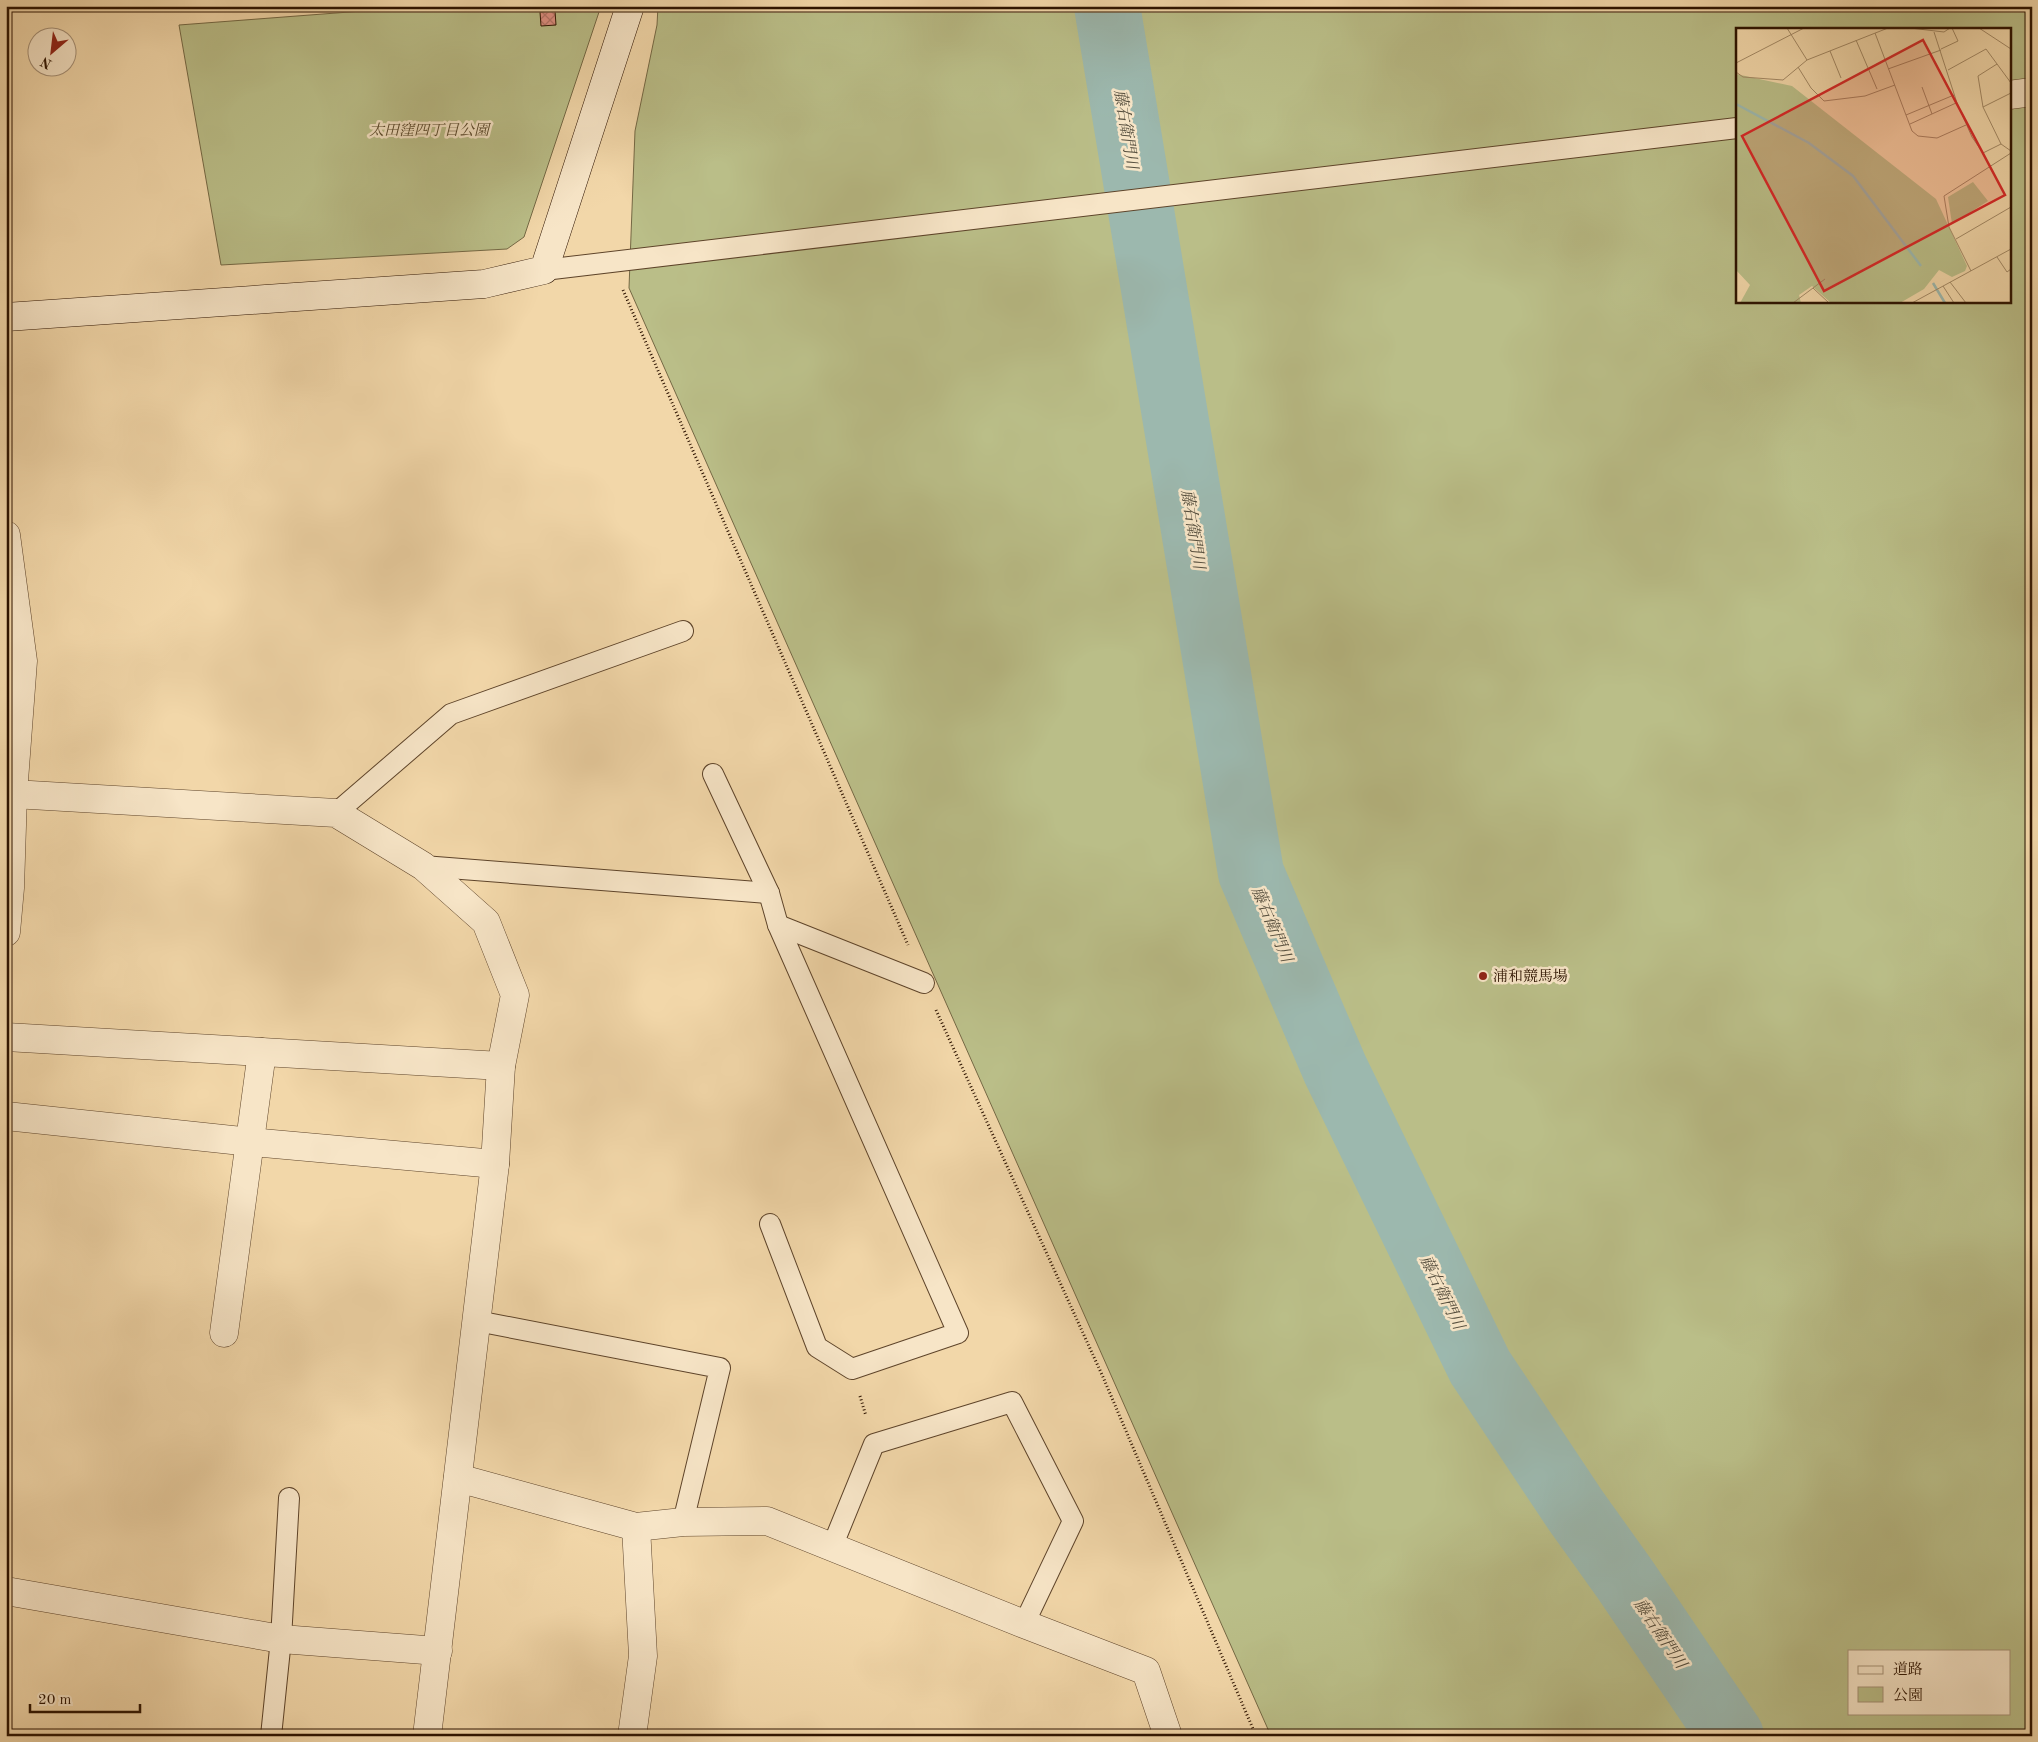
<svg xmlns="http://www.w3.org/2000/svg" width="2038" height="1742" font-family="'Old Standard TT','Noto Serif JP',serif">
<style>
.green{fill:#babe88;stroke:#746844;fill-rule:evenodd}
.lines{fill:none;stroke-linecap:round;stroke-linejoin:round}
.river{stroke:#9cb8ae;stroke-width:66}
.building{fill:url(#building-cross-hatch);stroke:#2d1300}
.lane-casing{stroke:#5e442a;stroke-width:22}
.street-casing{stroke:#5e442a;stroke-width:29}
.secondary-casing{stroke:#2d1300;stroke-width:29}
.path{stroke:#2d1300;stroke-width:3;stroke-dasharray:1 2.5;stroke-linecap:butt}
.lane{stroke:#f7e5c7;stroke-width:20}
.street{stroke:#f7e5c7;stroke-width:28}
.secondary{stroke:#f7e5c7;stroke-width:28}
.poi-dot{fill:#8f2418;stroke:#f7e5c7;stroke-width:2}
.labels{text-anchor:middle;stroke-width:5;stroke-linejoin:round;paint-order:stroke}
.park-label{font-size:15px;font-style:italic;fill:#574629;stroke:#f7e5c7}
.poi-label{font-size:15px;fill:#2d1300;stroke:#f7e5c7;text-anchor:start}
.water-label{font-size:16px;font-style:italic;fill:#544d3d;stroke:#f7e5c7}
.inset-river{fill:none;stroke:#9cb8ae;stroke-width:2.5}
.inset-road{fill:none;stroke:#a38965;stroke-width:1}
.view{fill:#d62828;fill-opacity:0.15;stroke:#d62828;stroke-width:2.5}
.inset-edge{fill:none;stroke:#2d1300;stroke-width:2.5}
</style>
<defs>
<pattern id="building-cross-hatch" width="8" height="8" patternUnits="userSpaceOnUse" patternTransform="scale(1.25)"><rect width="8" height="8" fill="#e29185"/><path d="M0 0l8 8M0 8l8-8" fill="none" stroke="#b8756a"/></pattern>
</defs>
<rect width="100%" height="100%" fill="#f2d7a9"/>
<filter id="stains"><feTurbulence type="fractalNoise" baseFrequency=".004" numOctaves="4"/><feColorMatrix values="0 0 0 0 .2 0 0 0 0 .09 0 0 0 0 .02 0 0 0 .5 -.17"/></filter>
<radialGradient id="worn" r=".72"><stop offset=".6" stop-color="#630" stop-opacity="0"/><stop offset="1" stop-color="#630" stop-opacity=".3"/></radialGradient>
<g class="green">
<path d="M 428,6 L 601,6 L 524,237 L 507,249 L 221,265 L 179,25 Z"/>
<path d="M 658,6 L 2032,6 L 2032,1736 L 1271,1736 L 629,288 L 635,131 L 657,25 ZM 1737,29 L 2009,29 L 2009,301 L 1737,301 ZM 1849,1651 L 2009,1651 L 2009,1713 L 1849,1713 Z"/>
</g>
<g class="lines">
<path class="river" d="M 1107,6 L 1251,873 L 1335,1069 L 1480,1367 L 1576,1511 L 1624,1578 L 1731,1736"/>
</g>
<path class="building" d="M 555,11 L 556,25 L 541,26 L 540,12 Z"/>
<g class="lines">
<g class="lane-casing">
<g id="lane">
<path d="M 544,270 L 1737,128"/>
<path d="M 713,774 L 769,893 L 778,925 L 958,1333 L 852,1369 L 817,1347 L 770,1224"/>
<path d="M 336,813 L 451,714 L 683,631"/>
<path d="M 423,866 L 769,893"/>
<path d="M 778,925 L 924,983"/>
<path d="M 477,1321 L 720,1368 L 683,1522"/>
<path d="M 832,1547 L 874,1444 L 1012,1402 L 1073,1521 L 1024,1624"/>
<path d="M 271,1736 L 281,1639 L 289,1498"/>
</g>
</g>
<g class="street-casing">
<g id="street">
<path d="M 2009,95 L 2032,92"/>
<path d="M 6,535 L 23,661 L 13,794 L 10,888 L 6,932"/>
<path d="M 13,794 L 336,813 L 423,866 L 486,922 L 515,995 L 501,1066 L 495,1164 L 427,1736"/>
<path d="M 6,1037 L 501,1066"/>
<path d="M 6,1116 L 251,1142 L 495,1164"/>
<path d="M 224,1333 L 262,1052"/>
<path d="M 458,1478 L 636,1527 L 683,1522 L 767,1521 L 1024,1624 L 1146,1671 L 1168,1736"/>
<path d="M 6,1591 L 281,1639 L 438,1651"/>
<path d="M 632,1736 L 643,1656 L 636,1527"/>
</g>
</g>
<g class="secondary-casing">
<path id="secondary" d="M 6,317 L 484,284 L 544,270 L 630,6"/>
</g>
<g class="path">
<path d="M 623,290 L 908,945"/>
<path d="M 936,1010 L 1103,1377 L 1256,1736"/>
<path d="M 860,1396 L 866,1416"/>
</g>
<use href="#lane" class="lane"/>
<use href="#street" class="street"/>
<use href="#secondary" class="secondary"/>
</g>
<circle class="poi-dot" cx="1483" cy="976" r="5"/>
<g class="labels">
<g class="park-label">
<text x="429" y="135">太田窪四丁目公園</text>
</g>
<g class="poi-label">
<text x="1493" y="981">浦和競馬場</text>
</g>
<g class="water-label">
<text transform="translate(1127 129) rotate(81)" y="6">藤右衛門川</text>
<text transform="translate(1194 529) rotate(81)" y="6">藤右衛門川</text>
<text transform="translate(1273 924) rotate(67)" y="6">藤右衛門川</text>
<text transform="translate(1443 1292) rotate(64)" y="6">藤右衛門川</text>
<text transform="translate(1661 1633) rotate(56)" y="6">藤右衛門川</text>
</g>
</g>
<g transform="translate(1736 28)">
<rect width="275" height="275" fill="#f2d7a9"/>
<path d="M 0,46 L 56,58 L 200,171 L 231,238 L 229,243 L 216,249 L 203,242 L 188,261 L 164,275 L 95,275 L 76,258 L 63,267 L 65,275 L 4,275 L 14,257 L 0,242 ZM 237,154 L 252,173 L 216,196 L 212,169 Z" fill="#babe88"/>
<path class="inset-river" d="M 0,76 L 73,115 L 117,148 L 185,238M 197,255 L 209,275"/>
<path class="inset-road" d="M 51,0 L 71,32M 174,0 L 208,4 L 214,0M 243,0 L 275,21M 198,4 L 221,75 L 236,109 L 247,125 L 265,116M 139,5 L 176,103 L 182,108 L 201,110 L 230,97M 120,12 L 141,61M 205,21 L 222,13 L 216,0M 94,23 L 105,50M 0,35 L 68,0M 261,36 L 242,48 L 247,79 L 265,116 L 275,123M 62,39 L 75,60 L 88,73 L 129,68 L 159,57M 152,41 L 205,22M 212,42 L 250,21 L 275,55M 0,44 L 7,49 L 47,52 L 71,32 L 152,0M 186,59 L 196,86M 247,79 L 275,65M 170,87 L 218,67M 174,96 L 220,75M 220,211 L 275,179M 261,229 L 271,244 L 275,241M 235,243 L 213,199 L 208,168 L 275,125M 214,254 L 230,275M 207,258 L 218,275M 77,260 L 93,275M 57,275 L 89,251M 176,275 L 275,221"/>
<path class="view" d="M 187,12 L 269,167 L 88,263 L 6,108 Z"/>
<rect width="275" height="275" class="inset-edge"/>
</g>
<rect width="2038" height="1742" fill="none" stroke="#f2d7a9" stroke-width="25"/>
<rect x="8" y="8" width="2023" height="1727" fill="none" stroke="#2d1300" stroke-width="2.5"/>
<rect x="12" y="12" width="2013" height="1717" fill="none" stroke="#2d1300"/>
<rect x="1848" y="1650" width="162" height="65" fill="#f7e5c7" stroke="#a69177"/>
<rect x="1858" y="1666" width="25" height="8" fill="#f7e5c7" stroke="#a69177"/>
<text x="1893" y="1674" font-size="15" fill="#2d1300">道路</text>
<rect x="1858" y="1687" width="25" height="15" fill="#babe88" stroke="#a69177"/>
<text x="1893" y="1700" font-size="15" fill="#2d1300">公園</text>
<g transform="translate(52 52) rotate(208)"><circle r="24" fill="#f7e5c7" stroke="#a69177"/>
<path d="M0-4L9 19L0 12L-9 19Z" fill="#8f2418"/>
<text y="-8" font-size="14" font-weight="bold" text-anchor="middle" fill="#2d1300">N</text>
</g>
<path d="M30 1704v8h110v-8" fill="none" stroke="#2d1300" stroke-width="2.5"/>
<text x="38" y="1704" font-size="15" fill="#2d1300" stroke="#f7e5c7" stroke-width="4" paint-order="stroke">20 m</text>
<rect width="100%" height="100%" filter="url(#stains)"/>
<rect width="100%" height="100%" fill="url(#worn)"/>
</svg>
